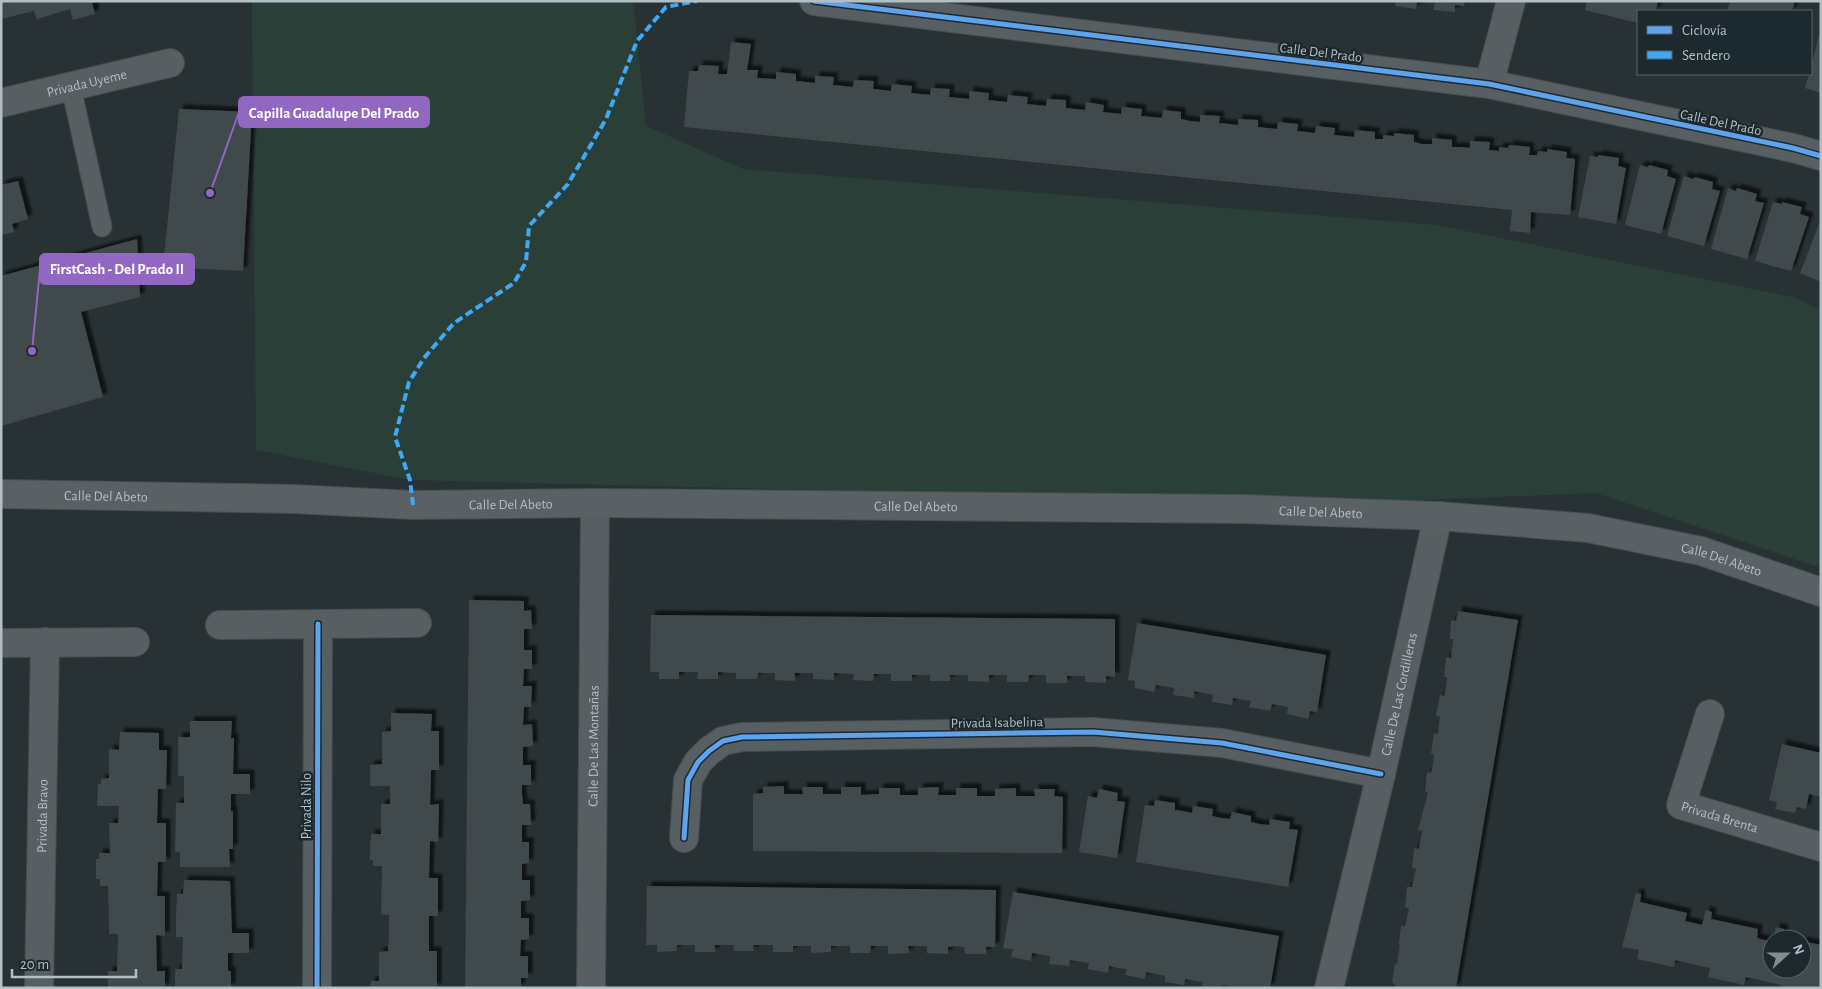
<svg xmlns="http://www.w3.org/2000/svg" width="1822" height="989" font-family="'Alegreya Sans',sans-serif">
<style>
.green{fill:#2b3f39}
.building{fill:#41494c;filter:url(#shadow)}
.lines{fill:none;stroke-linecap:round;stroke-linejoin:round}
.service-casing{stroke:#464c4f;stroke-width:21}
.minor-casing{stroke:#464c4f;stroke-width:30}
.primary-casing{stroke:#464d51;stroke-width:30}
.service{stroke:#575f62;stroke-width:19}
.minor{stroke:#575f62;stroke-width:28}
.primary{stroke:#5a6164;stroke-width:28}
.quiet{stroke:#3fa9f5;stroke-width:4;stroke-dasharray:8 4;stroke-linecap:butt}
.cycleway-casing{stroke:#1c292e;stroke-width:8}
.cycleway{stroke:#60a3ed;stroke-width:5}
.labels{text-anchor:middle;stroke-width:5;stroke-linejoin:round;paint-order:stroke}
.street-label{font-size:14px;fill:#b2bfc5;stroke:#1c292e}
.leader{fill:none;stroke:#9167c1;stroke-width:2}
.callout-dot{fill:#9167c1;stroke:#1c292e;stroke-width:2}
.callout{fill:#9167c1;stroke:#9167c1;stroke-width:2}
.callout-label{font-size:15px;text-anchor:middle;font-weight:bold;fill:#fff}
</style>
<defs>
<filter id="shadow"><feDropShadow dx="4.5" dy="-4.5" stdDeviation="1" flood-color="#0009"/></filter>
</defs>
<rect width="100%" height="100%" fill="#283134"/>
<path class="green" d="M 252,1 L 633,1 L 646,126 L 743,169 L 1436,225 L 1797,298 L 1821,311 L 1821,568 L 1596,493 L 1349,503 L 410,480 L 256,450 Z"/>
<g class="building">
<path d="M 1,1 L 97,1 L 97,2 L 92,3 L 95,14 L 73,20 L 70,9 L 37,19 L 34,11 L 1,19 Z"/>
<path d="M 1396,1 L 1417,1 L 1416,9 L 1395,6 Z"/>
<path d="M 1429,1 L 1465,1 L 1464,6 L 1455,5 L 1455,12 L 1433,10 L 1435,3 L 1429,3 Z"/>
<path d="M 1587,1 L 1658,1 L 1656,11 L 1638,11 L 1638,23 L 1585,10 Z"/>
<path d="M 1730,1 L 1795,1 L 1792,11 L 1727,11 Z"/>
<path d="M 1820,31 L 1821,31 L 1821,93 L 1805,88 L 1809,74 L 1811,74 L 1811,67 Z"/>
<path d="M 731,42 L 751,44 L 747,70 L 758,70 L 757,78 L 776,79 L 776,72 L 796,74 L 796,81 L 815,83 L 815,76 L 834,77 L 833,85 L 853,87 L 854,80 L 874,81 L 873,89 L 891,91 L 892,84 L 912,86 L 911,93 L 930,95 L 931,88 L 950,89 L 949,97 L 969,99 L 969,91 L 989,93 L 988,100 L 1007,102 L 1008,95 L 1028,97 L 1027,104 L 1046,106 L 1047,99 L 1066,100 L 1066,108 L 1085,110 L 1086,102 L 1104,105 L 1103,112 L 1121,114 L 1122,107 L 1142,109 L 1141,116 L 1162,118 L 1163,110 L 1181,112 L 1181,119 L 1190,121 L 1200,122 L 1200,115 L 1220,116 L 1219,123 L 1238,125 L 1238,119 L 1258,120 L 1258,127 L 1277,129 L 1278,122 L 1298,124 L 1297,131 L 1315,133 L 1316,126 L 1335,128 L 1334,135 L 1354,137 L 1355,130 L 1375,132 L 1375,139 L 1383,139 L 1383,135 L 1394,136 L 1394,133 L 1414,135 L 1414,142 L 1422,144 L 1432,144 L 1432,138 L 1452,140 L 1452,147 L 1460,147 L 1470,148 L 1470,141 L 1490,142 L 1489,150 L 1499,151 L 1499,147 L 1508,148 L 1509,145 L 1530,147 L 1529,155 L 1537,155 L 1538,151 L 1547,152 L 1547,149 L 1567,152 L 1566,158 L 1575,159 L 1570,215 L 1531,212 L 1530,233 L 1510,231 L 1512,210 L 684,127 L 689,71 L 698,71 L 699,65 L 719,66 L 718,74 L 727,74 Z"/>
<path d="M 179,109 L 252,112 L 243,271 L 163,267 Z"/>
<path d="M 1598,155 L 1619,158 L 1618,166 L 1626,168 L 1616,224 L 1578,217 L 1590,156 L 1598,157 Z"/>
<path d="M 1640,165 L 1648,167 L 1649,165 L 1668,170 L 1667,176 L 1676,179 L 1661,234 L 1625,225 Z"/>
<path d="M 1684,176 L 1693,179 L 1695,177 L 1713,182 L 1712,189 L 1720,191 L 1704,246 L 1667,236 Z"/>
<path d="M 18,181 L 28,219 L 12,224 L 14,232 L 1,235 L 1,185 Z"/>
<path d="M 1728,188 L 1736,191 L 1737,188 L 1757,194 L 1755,201 L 1764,203 L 1747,259 L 1711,249 Z"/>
<path d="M 1773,202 L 1782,204 L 1782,202 L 1802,207 L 1800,214 L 1809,217 L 1791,271 L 1755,261 Z"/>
<path d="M 1821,219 L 1821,282 L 1800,273 Z"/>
<path d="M 137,239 L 140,297 L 81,312 L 103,397 L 1,426 L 1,276 Z"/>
<path d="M 469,600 L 524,601 L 524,611 L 531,610 L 532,629 L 524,629 L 524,650 L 532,650 L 532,669 L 524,669 L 523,686 L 532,686 L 531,707 L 524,707 L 523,725 L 532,724 L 533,746 L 523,747 L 523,765 L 531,765 L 531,785 L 522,785 L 522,794 L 523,804 L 530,804 L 531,825 L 522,825 L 522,842 L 529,842 L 529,863 L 522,864 L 522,880 L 530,880 L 530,900 L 521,901 L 521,918 L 529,918 L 529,939 L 521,940 L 520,956 L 528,956 L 528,978 L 521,978 L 521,988 L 465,988 Z"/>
<path d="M 1458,611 L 1518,620 L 1460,964 L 1456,988 L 1395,988 L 1395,984 L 1392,983 L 1395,963 L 1397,964 L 1400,945 L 1399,945 L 1401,926 L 1405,926 L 1409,908 L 1405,907 L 1407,887 L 1412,887 L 1416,869 L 1412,868 L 1414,848 L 1419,849 L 1422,831 L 1418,830 L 1428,793 L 1425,792 L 1427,772 L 1431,773 L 1433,764 L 1434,754 L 1431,754 L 1434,733 L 1438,734 L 1439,724 L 1440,716 L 1436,716 L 1440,695 L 1444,696 L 1446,687 L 1447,677 L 1444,677 L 1446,657 L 1451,658 L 1452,649 L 1453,639 L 1450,639 L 1451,620 L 1456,621 Z"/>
<path d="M 651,615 L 1115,619 L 1115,677 L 1106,676 L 1106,683 L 1085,682 L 1085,676 L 1067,676 L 1067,683 L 1046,683 L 1046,675 L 1029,675 L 1028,682 L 1007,682 L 1007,675 L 989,675 L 989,682 L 968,681 L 968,675 L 950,675 L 950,681 L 930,681 L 930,675 L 912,675 L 912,681 L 891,681 L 891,674 L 874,674 L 873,681 L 853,680 L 854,674 L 834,673 L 834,680 L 813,679 L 813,673 L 795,673 L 795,681 L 775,680 L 775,673 L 758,673 L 757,679 L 736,679 L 736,673 L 718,672 L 718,679 L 697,679 L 698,672 L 679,672 L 679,679 L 659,679 L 659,672 L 650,672 Z"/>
<path d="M 1137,623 L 1326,655 L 1317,712 L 1310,711 L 1308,719 L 1287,714 L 1288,707 L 1272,704 L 1270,711 L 1249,707 L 1251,701 L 1233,698 L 1232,705 L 1212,702 L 1213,695 L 1194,691 L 1194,698 L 1173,695 L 1174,688 L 1156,685 L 1154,692 L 1135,688 L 1135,681 L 1128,680 Z"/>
<path d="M 391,713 L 432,714 L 431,731 L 439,731 L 439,770 L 431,770 L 430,805 L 439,804 L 438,842 L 430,841 L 429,878 L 438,878 L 438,916 L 429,916 L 429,951 L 437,951 L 437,988 L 370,988 L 371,981 L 379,981 L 379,952 L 388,951 L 389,933 L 389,915 L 381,914 L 382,866 L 373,866 L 373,860 L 370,860 L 370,840 L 371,840 L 371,834 L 381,834 L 381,804 L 390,804 L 390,786 L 370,786 L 370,765 L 382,764 L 382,732 L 391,731 Z"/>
<path d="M 190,721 L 232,721 L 231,738 L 234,738 L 233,774 L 250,774 L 250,794 L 231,794 L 231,811 L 233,811 L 233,849 L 229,849 L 230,867 L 180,867 L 180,852 L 175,852 L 176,803 L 184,803 L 184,776 L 178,776 L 178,737 L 190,737 Z"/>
<path d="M 120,732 L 159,733 L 159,750 L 167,750 L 166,789 L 158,789 L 157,823 L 166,823 L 166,862 L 158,862 L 157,896 L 165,896 L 165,936 L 156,935 L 157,971 L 165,971 L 165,988 L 108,988 L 108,971 L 117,971 L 118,934 L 109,934 L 108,886 L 100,886 L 100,879 L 96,879 L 96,859 L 99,859 L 99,853 L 110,853 L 109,823 L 118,823 L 119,806 L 97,806 L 98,784 L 101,784 L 101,779 L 109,778 L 109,749 L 119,750 Z"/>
<path d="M 1782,744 L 1821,753 L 1821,797 L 1809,794 L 1806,809 L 1797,807 L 1795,813 L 1775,809 L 1777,802 L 1769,800 Z"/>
<path d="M 784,786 L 784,794 L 803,794 L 802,787 L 823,787 L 823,794 L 841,794 L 841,787 L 861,787 L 861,795 L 879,794 L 879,788 L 900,788 L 900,795 L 918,795 L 918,788 L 939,787 L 938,795 L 956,795 L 956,788 L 977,788 L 977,796 L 995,796 L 995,789 L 1016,788 L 1016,796 L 1035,796 L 1034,789 L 1055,789 L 1054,796 L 1063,797 L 1062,853 L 753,851 L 753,794 L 763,793 L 763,787 Z"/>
<path d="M 1099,789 L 1118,793 L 1117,801 L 1125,802 L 1117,858 L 1079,852 L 1088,796 L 1097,798 Z"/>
<path d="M 1155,800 L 1175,803 L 1175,810 L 1183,811 L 1192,813 L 1193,806 L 1213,809 L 1212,816 L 1221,818 L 1230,819 L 1232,812 L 1251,816 L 1251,822 L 1259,824 L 1269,825 L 1270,819 L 1290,822 L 1289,829 L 1298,830 L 1288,887 L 1136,862 L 1145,805 L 1154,806 Z"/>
<path d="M 184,880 L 230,881 L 232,933 L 249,933 L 249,953 L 228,953 L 228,971 L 231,971 L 231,988 L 175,988 L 175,969 L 182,969 L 183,937 L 176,937 L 176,918 L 177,894 L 183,894 Z"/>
<path d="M 647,886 L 996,890 L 995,947 L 986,947 L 986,954 L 965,954 L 964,947 L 957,946 L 948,947 L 948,954 L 927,953 L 927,946 L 908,946 L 909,953 L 888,954 L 888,946 L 871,946 L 870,953 L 850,953 L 850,946 L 831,946 L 831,952 L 811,953 L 811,946 L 793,946 L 793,952 L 773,952 L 773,945 L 753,945 L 754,951 L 733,951 L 734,945 L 715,945 L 715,952 L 695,952 L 695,945 L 677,945 L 676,951 L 657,952 L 657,945 L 646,945 Z"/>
<path d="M 1013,892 L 1279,936 L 1270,988 L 1239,988 L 1223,985 L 1223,988 L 1201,988 L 1203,982 L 1185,979 L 1184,985 L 1165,982 L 1165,976 L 1156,974 L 1146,972 L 1145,979 L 1125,975 L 1127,969 L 1118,968 L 1109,966 L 1108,973 L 1088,969 L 1089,963 L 1070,960 L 1069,966 L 1049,964 L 1050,956 L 1032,953 L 1031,961 L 1011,957 L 1013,949 L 1003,948 Z"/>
<path d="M 1636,893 L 1641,894 L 1640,902 L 1687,913 L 1685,921 L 1702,925 L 1706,910 L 1712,912 L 1711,919 L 1758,929 L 1757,938 L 1772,942 L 1772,969 L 1802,969 L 1802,941 L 1821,945 L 1821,988 L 1781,988 L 1781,985 L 1746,977 L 1744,985 L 1708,977 L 1710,968 L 1675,960 L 1674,967 L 1637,959 L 1639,950 L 1622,947 Z"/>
<path d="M 1776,927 L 1784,929 L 1783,937 L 1790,939 L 1773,939 Z"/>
</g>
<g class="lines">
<g class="service-casing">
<path id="service" d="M 71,87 L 102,227"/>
</g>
<g class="minor-casing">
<g id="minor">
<path d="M 814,1 L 1489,84 L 1793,148 L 1821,156"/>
<path d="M 1489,84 L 1511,1"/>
<path id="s1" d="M 1,103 L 170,63"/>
<path d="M 220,625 L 417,623"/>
<path d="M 1,643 L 135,642"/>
<path id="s2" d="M 1710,714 L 1681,805 L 1821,847"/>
<path d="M 684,838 L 688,780 L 698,762 L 709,751 L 723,741 L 742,737 L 1093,732 L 1222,743 L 1381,774"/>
<path id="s3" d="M 39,988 L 45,642"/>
<path d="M 317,988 L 318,624"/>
<path id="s4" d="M 591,988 L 595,503"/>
<path id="s5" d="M 1329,988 L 1381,774 L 1438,516"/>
</g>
</g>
<g class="primary-casing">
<g id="primary">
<path id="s6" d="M 1,494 L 294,499 L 413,505 L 595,503 L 1245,509 L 1438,516 L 1588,528 L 1701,551 L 1821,592"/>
</g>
</g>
<use href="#service" class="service"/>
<use href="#minor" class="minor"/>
<use href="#primary" class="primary"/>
<path class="quiet" d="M 413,505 L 410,480 L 395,437 L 409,382 L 424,358 L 454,323 L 514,283 L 526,262 L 529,226 L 568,184 L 606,119 L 637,41 L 666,7 L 697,1"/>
<g class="cycleway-casing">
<g id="cycleway">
<path d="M 814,1 L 1489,84 L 1793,148 L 1821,156"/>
<path d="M 684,838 L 688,780 L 698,762 L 709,751 L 723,741 L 742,737 L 1093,732 L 1222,743 L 1381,774"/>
<path d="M 317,988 L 318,624"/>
</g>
</g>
<use href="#cycleway" class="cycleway"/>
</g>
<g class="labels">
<g class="street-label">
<text transform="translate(1321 52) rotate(7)" y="5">Calle Del Prado</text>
<text dy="5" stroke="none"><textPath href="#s1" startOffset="88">Privada Uyeme</textPath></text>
<text transform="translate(1721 122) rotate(12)" y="5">Calle Del Prado</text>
<text dy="5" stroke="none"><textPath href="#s6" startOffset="105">Calle Del Abeto</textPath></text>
<text dy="5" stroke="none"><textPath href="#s6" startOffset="510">Calle Del Abeto</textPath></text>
<text dy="5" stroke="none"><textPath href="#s6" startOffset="915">Calle Del Abeto</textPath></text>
<text dy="5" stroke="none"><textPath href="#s6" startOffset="1320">Calle Del Abeto</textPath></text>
<text dy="5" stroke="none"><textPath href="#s6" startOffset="1725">Calle Del Abeto</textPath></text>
<text dy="5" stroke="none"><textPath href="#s5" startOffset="302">Calle De Las Cordilleras</textPath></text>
<text transform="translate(997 722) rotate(-1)" y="5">Privada Isabelina</text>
<text dy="5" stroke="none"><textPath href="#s4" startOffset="242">Calle De Las Montañas</textPath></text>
<text transform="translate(306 806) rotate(-90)" y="5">Privada Nilo</text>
<text dy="5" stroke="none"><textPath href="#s2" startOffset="136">Privada Brenta</textPath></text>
<text dy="5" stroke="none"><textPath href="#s3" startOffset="172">Privada Bravo</textPath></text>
</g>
</g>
<path class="leader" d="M210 193L239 112M32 351L40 269"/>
<g class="callout-dot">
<circle cx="210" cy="193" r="5"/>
<circle cx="32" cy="351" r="5"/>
</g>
<g class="callout">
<rect x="239" y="97" width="190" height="30" rx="5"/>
<rect x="40" y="254" width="154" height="30" rx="5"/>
</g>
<g class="callout-label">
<text x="334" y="118">Capilla Guadalupe Del Prado</text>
<text x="117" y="274">FirstCash - Del Prado II</text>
</g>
<rect width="1822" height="989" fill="none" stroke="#b2bfc5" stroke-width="5"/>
<rect x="1637" y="10" width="175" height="65" fill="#1c292e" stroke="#58656a"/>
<rect x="1647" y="26" width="25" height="8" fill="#60a3ed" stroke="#58656a"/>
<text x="1682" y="35" font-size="15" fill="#b2bfc5">Ciclovía</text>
<rect x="1647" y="51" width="25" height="8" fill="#3fa9f5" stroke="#58656a"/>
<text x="1682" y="60" font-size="15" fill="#b2bfc5">Sendero</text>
<g transform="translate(1787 954) rotate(69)"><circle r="24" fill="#1c292e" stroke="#58656a"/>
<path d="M0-4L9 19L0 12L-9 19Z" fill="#828d92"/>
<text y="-8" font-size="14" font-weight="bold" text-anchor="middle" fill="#b2bfc5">N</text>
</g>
<path d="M12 969v8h124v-8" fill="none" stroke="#b2bfc5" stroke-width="2.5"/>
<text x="20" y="969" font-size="15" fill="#b2bfc5" stroke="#1c292e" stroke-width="4" paint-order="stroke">20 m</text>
</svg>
